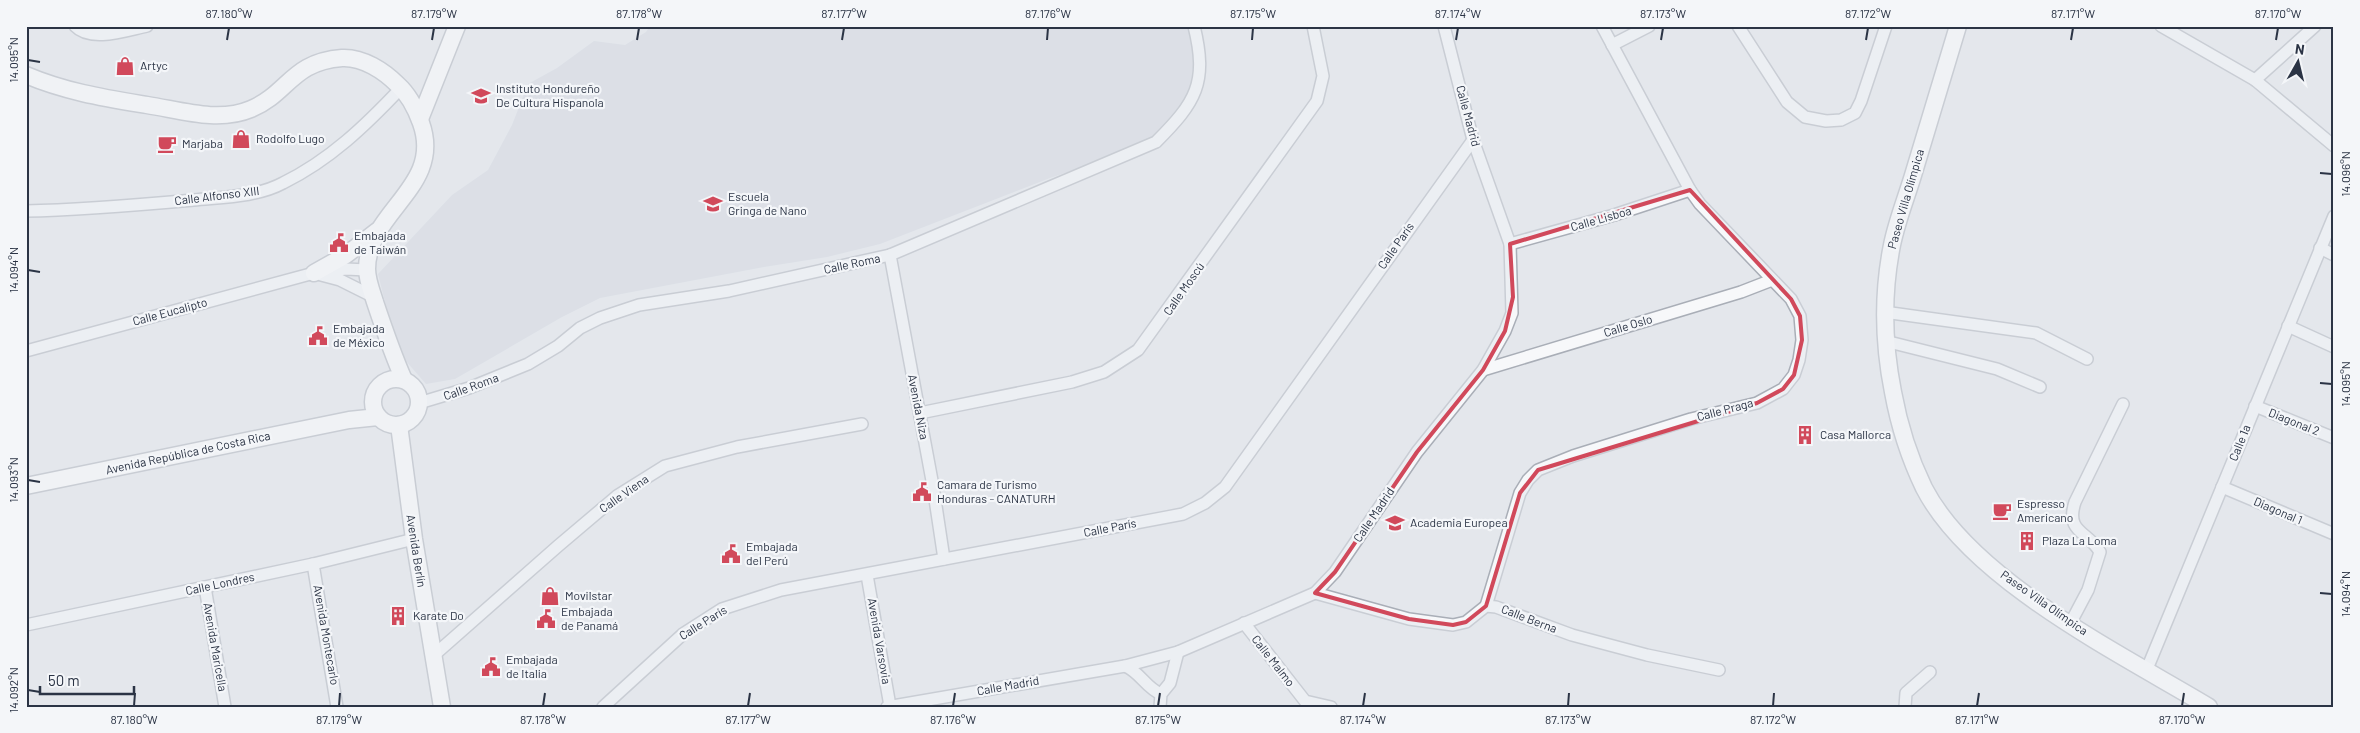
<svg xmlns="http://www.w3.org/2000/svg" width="2360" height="733" font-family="Barlow,sans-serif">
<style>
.built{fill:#d2d6de}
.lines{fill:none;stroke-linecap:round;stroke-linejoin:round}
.street-casing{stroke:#a9aeb7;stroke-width:14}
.secondary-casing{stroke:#a9aeb7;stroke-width:19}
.street{stroke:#f7f8fa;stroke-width:11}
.secondary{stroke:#fff;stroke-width:16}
.marked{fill:none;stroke:#d1495b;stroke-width:4;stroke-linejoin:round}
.ticks{fill:none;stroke:#2b3445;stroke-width:2}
.labels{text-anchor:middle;stroke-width:4.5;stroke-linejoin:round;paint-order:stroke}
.poi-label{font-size:12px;fill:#2b3445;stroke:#f4f6f9;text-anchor:start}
.street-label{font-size:12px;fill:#2b3445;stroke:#f4f6f9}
.neatline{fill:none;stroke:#2b3445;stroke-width:2}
.ticks-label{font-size:12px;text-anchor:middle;fill:#2b3445}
</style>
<rect width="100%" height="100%" fill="#e4e7ec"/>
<path class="built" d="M 650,26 L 1194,26 L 1194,95 L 1156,142 L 1050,178 L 880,244 L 827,257 L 764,267 L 600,298 L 562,317 L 455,379 L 426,384 L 405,360 L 387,310 L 378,274 L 452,195 L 488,170 L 512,125 L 528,84 L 557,68 L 594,41 L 625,45 L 646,32 Z"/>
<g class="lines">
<g class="street-casing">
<g id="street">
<path d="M 75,26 C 91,43 127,30 147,26"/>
<path d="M 1738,26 L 1787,102 L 1805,117 L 1826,121 L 1841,120 L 1855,113 L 1861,101 L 1886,26"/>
<path d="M 2161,26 L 2255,80 L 2334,146"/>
<path d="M 1612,45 L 1649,26"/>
<path d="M 2255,80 L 2315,26"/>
<path d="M 26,211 C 82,210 138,205 194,200 C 223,197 257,197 283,183 C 330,160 366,125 401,88"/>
<path d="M 1510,244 L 1614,215 L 1690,190"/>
<path d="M 2320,248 L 2334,255"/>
<path d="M 890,255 L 933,486 L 944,559"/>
<path d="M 321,275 L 340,280 L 374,297"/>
<path d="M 1884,312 L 2036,333 L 2087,359"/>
<path d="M 2288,326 L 2334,347"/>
<path d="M 1885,341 L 1997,369 L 2040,387"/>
<path d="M 26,351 L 314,273 L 346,269 L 367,270"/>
<path d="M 1483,370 L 1741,292 L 1772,280"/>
<path d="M 419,403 L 469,388 L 528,364 L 558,346 L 580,328 L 600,318 L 639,305 L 729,291 L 890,255 L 1156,142 C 1196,102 1208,83 1194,26"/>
<path d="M 2255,406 L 2334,438"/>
<path d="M 920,413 L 1072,382 L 1104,372 L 1138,350 L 1317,101 L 1323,76 L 1313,26"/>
<path d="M 2222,487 L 2334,534"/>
<path d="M 313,564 L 337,707"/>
<path d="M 867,575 L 890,706"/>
<path d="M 205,587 L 225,707"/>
<path d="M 1315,593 L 1409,619 L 1453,625 L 1466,622 L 1486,606 L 1496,607 L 1572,635 L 1647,655 L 1719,670"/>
<path d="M 1486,606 L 1520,493 L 1528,480 L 1538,470 L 1573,456 L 1691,419 L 1757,403 L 1783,389 L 1794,375 L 1799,360 L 1802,340 L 1800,316 L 1791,299 L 1700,204 L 1690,190 L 1602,26"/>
<path d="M 1244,623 L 1305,701 L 1331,707"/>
<path d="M 2070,624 L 2088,590 L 2100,552 C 2088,531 2065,533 2075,502 L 2123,404"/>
<path d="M 26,625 L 313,564 L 414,539"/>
<path d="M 433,656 L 558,546 L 617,496 L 665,466 L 737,447 L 862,424"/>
<path d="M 1125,666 C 1140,672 1146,688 1161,694"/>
<path d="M 2147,669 L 2334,216"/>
<path d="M 603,707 L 683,634 L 722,609 L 781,590 L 1183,514 L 1205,503 L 1225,487 L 1473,140"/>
<path d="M 887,707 L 1125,666 L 1178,652 L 1315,593 L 1335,572 L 1417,452 L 1483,370 L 1505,331 L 1512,313 L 1510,244 L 1473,140 L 1444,26"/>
<path d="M 1160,707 L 1161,694 L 1170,683 L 1178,652"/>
<path d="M 1905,707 L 1906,693 L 1930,672"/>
</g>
</g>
<g class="secondary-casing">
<g id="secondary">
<path d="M 1958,26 C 1943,75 1929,123 1914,172 C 1907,196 1897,220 1892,245 C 1882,295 1883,342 1893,392 C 1899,425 1909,457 1924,488 C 1972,581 2121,654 2209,707"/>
<path d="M 26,75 C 66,92 105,98 147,105 C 180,110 218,123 251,109 C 289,93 291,62 342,58 C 363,57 384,71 398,85 C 409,95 416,109 421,123 C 444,187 367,211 367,269 C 367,280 372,292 375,302 C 384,329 393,355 404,380"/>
<path d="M 420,119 L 457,26"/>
<path d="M 314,273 L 346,255 L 377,231"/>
<circle cx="396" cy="402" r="23"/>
<path d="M 399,425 L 414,539 L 442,707"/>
<path d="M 26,486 L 349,420 L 378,417"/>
</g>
</g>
<use href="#street" class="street"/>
<use href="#secondary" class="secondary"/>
</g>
<path d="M0 0H2360V733H0ZM 1690,190 L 1791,299 L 1800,316 L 1802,340 L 1794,375 L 1783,389 L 1757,403 L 1538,470 L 1520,493 L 1486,606 L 1466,622 L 1453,625 L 1409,619 L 1315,593 L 1335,572 L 1417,452 L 1483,370 L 1505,331 L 1513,297 L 1510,244 Z" fill="#e4e7ec" fill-opacity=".55" fill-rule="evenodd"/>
<path class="marked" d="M 1690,190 L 1791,299 L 1800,316 L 1802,340 L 1794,375 L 1783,389 L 1757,403 L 1538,470 L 1520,493 L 1486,606 L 1466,622 L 1453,625 L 1409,619 L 1315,593 L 1335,572 L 1417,452 L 1483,370 L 1505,331 L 1513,297 L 1510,244 Z"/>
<path class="ticks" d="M 227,40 L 229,28M 432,40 L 434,28M 637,40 L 639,28M 842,40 L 844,28M 1047,40 L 1048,28M 1252,40 L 1253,28M 1456,40 L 1458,28M 1661,40 L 1663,28M 1866,40 L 1868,28M 2071,40 L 2073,28M 2276,40 L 2278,28M 28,60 L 40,62M 2320,173 L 2332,174M 28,270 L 40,272M 2320,383 L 2332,384M 28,480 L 40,482M 2320,593 L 2332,594M 28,690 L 40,692M 134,706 L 135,693M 339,706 L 340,693M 543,706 L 545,693M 748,706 L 750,693M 953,706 L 955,693M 1158,706 L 1160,693M 1363,706 L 1365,693M 1568,706 L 1569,693M 1773,706 L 1774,693M 1977,706 L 1979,693M 2182,706 L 2184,693"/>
<defs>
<g id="shop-bare" transform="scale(1.5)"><path d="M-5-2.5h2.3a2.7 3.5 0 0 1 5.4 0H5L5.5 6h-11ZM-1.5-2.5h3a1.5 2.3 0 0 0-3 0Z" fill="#d1495b" stroke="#f4f6f9" stroke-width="2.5" paint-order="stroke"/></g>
<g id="school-bare" transform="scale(1.5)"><path d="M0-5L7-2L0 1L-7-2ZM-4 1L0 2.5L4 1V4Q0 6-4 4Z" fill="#d1495b" stroke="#f4f6f9" stroke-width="2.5" paint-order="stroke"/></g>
<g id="cafe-bare" transform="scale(1.5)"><path d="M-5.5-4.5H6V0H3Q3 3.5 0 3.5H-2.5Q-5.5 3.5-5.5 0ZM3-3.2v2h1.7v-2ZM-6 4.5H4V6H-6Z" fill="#d1495b" stroke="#f4f6f9" stroke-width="2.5" paint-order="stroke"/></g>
<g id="civic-bare" transform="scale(1.5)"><path d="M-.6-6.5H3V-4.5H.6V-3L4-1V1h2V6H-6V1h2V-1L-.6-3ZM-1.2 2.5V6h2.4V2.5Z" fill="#d1495b" stroke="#f4f6f9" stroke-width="2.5" paint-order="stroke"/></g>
<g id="building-bare" transform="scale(1.5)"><path d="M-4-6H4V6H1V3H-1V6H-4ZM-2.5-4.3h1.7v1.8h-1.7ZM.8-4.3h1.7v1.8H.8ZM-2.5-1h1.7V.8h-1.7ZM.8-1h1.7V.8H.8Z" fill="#d1495b" stroke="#f4f6f9" stroke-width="2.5" paint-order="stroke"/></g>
</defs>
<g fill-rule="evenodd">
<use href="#shop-bare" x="125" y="66"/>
<use href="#school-bare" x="481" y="96"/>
<use href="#shop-bare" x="241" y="139"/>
<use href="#cafe-bare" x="167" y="144"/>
<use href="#school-bare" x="713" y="204"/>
<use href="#civic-bare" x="339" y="243"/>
<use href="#civic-bare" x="318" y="336"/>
<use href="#building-bare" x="1805" y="435"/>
<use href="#civic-bare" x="922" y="492"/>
<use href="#cafe-bare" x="2002" y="511"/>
<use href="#school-bare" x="1395" y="523"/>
<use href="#building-bare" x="2027" y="541"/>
<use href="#civic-bare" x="731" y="554"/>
<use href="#shop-bare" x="550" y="596"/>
<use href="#building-bare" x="398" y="616"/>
<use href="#civic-bare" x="546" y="619"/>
<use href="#civic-bare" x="491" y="667"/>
</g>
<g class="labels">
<g class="poi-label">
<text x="140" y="70">Artyc</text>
<text x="496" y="93">Instituto Hondureño<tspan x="496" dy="14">De Cultura Hispanola</tspan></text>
<text x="256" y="143">Rodolfo Lugo</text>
<text x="182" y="148">Marjaba</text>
<text x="728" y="201">Escuela<tspan x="728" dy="14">Gringa de Nano</tspan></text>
<text x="354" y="240">Embajada<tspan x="354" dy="14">de Taiwán</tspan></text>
<text x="333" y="333">Embajada<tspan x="333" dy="14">de México</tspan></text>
<text x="1820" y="439">Casa Mallorca</text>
<text x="937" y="489">Camara de Turismo<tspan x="937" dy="14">Honduras - CANATURH</tspan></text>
<text x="2017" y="508">Espresso<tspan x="2017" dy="14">Americano</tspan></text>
<text x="1410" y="527">Academia Europea</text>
<text x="2042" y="545">Plaza La Loma</text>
<text x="746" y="551">Embajada<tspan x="746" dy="14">del Perú</tspan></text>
<text x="565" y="600">Movilstar</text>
<text x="561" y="616">Embajada<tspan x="561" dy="14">de Panamá</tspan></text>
<text x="413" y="620">Karate Do</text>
<text x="506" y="664">Embajada<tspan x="506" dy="14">de Italia</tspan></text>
</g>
<g class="street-label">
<text transform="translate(1468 116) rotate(75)" y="4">Calle Madrid</text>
<text transform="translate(217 196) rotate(-7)" y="4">Calle Alfonso XIII</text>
<text transform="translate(1906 199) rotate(-74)" y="4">Paseo Villa Olímpica</text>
<text transform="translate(1601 219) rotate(-16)" y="4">Calle Lisboa</text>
<text transform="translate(1396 246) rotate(-55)" y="4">Calle París</text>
<text transform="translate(852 264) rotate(-12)" y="4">Calle Roma</text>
<text transform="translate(1184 289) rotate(-55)" y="4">Calle Moscú</text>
<text transform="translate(170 312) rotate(-15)" y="4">Calle Eucalipto</text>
<text transform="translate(1628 326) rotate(-17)" y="4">Calle Oslo</text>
<text transform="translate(471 387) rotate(-20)" y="4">Calle Roma</text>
<text transform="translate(918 407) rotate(79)" y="4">Avenida Niza</text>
<text transform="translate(1725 410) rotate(-15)" y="4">Calle Praga</text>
<text transform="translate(2294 422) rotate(22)" y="4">Diagonal 2</text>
<text transform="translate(2240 443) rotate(-68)" y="4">Calle 1a</text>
<text transform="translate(188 453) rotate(-12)" y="4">Avenida República de Costa Rica</text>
<text transform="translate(624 494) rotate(-35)" y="4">Calle Viena</text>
<text transform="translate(2278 511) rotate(23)" y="4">Diagonal 1</text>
<text transform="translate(1374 515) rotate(-56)" y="4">Calle Madrid</text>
<text transform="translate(1110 528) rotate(-11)" y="4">Calle París</text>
<text transform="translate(416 551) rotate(81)" y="4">Avenida Berlín</text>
<text transform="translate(220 584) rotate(-12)" y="4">Calle Londres</text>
<text transform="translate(2044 603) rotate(35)" y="4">Paseo Villa Olímpica</text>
<text transform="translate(1529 619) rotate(21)" y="4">Calle Berna</text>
<text transform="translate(703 623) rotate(-32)" y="4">Calle París</text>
<text transform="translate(326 635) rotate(80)" y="4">Avenida Montecarlo</text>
<text transform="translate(879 641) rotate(80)" y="4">Avenida Varsovia</text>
<text transform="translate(215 647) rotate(80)" y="4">Avenida Maricella</text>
<text transform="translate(1273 661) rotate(52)" y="4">Calle Malmo</text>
<text transform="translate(1008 686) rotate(-10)" y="4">Calle Madrid</text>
</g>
</g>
<rect width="2360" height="733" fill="none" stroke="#f4f6f9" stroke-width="55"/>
<g transform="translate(2298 62) rotate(8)" stroke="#f4f6f9" stroke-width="4" paint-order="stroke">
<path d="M0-4L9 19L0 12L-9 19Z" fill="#2b3445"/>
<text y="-8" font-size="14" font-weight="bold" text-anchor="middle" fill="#2b3445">N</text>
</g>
<path d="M40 686v8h94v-8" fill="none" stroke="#2b3445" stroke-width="2.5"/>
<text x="48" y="686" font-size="15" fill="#2b3445" stroke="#f4f6f9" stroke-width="4" paint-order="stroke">50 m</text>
<rect x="28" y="28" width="2304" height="678" class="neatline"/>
<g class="ticks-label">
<text x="229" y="18">87.180°W</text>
<text x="434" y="18">87.179°W</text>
<text x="639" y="18">87.178°W</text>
<text x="844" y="18">87.177°W</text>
<text x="1048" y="18">87.176°W</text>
<text x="1253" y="18">87.175°W</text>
<text x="1458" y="18">87.174°W</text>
<text x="1663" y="18">87.173°W</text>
<text x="1868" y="18">87.172°W</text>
<text x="2073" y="18">87.171°W</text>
<text x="2278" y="18">87.170°W</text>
<text transform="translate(14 60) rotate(-90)" y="4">14.095°N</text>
<text transform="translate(2346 174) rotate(-90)" y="4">14.096°N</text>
<text transform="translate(14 270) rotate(-90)" y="4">14.094°N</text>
<text transform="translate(2346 384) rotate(-90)" y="4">14.095°N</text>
<text transform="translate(14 480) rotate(-90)" y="4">14.093°N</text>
<text transform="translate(2346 594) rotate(-90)" y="4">14.094°N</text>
<text transform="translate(14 690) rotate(-90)" y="4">14.092°N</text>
<text x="134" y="724">87.180°W</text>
<text x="339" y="724">87.179°W</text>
<text x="543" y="724">87.178°W</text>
<text x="748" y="724">87.177°W</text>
<text x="953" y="724">87.176°W</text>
<text x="1158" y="724">87.175°W</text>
<text x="1363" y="724">87.174°W</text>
<text x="1568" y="724">87.173°W</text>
<text x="1773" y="724">87.172°W</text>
<text x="1977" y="724">87.171°W</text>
<text x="2182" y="724">87.170°W</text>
</g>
</svg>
